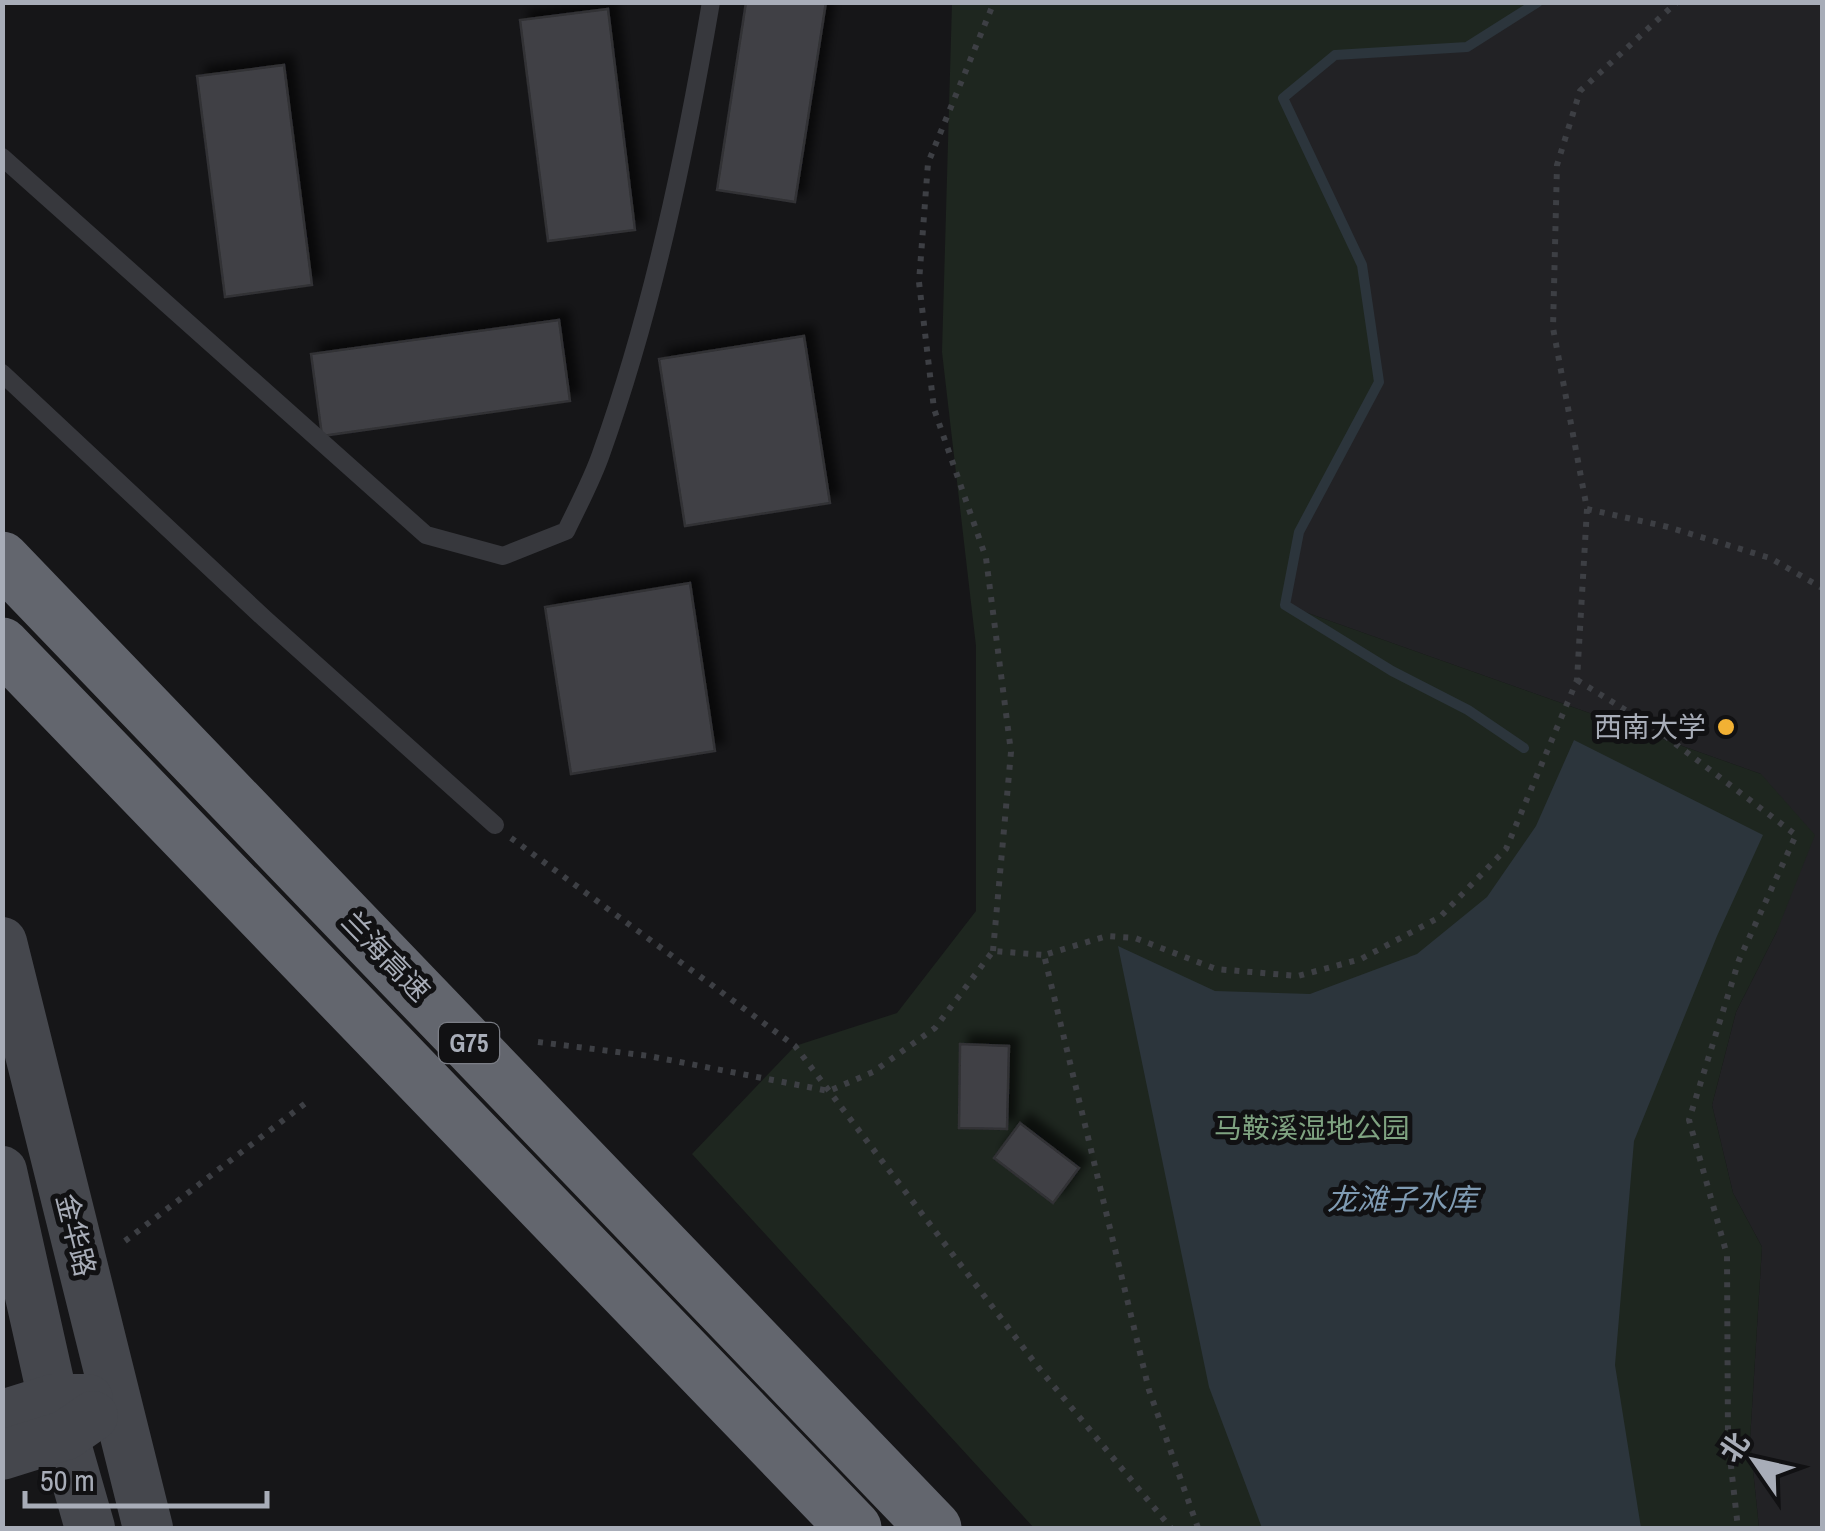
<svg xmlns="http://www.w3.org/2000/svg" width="1825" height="1531" font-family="'Archivo Narrow','Noto Sans SC',sans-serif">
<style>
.built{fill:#222225}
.green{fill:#1e261f}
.water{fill:#2c353c}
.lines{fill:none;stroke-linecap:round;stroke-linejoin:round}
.stream{stroke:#2c353c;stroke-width:10}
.building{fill:#404145;stroke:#303034;stroke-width:2.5;filter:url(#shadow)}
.path{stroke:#3d3f44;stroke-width:6;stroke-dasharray:5 8;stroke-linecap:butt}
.lane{stroke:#37383d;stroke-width:18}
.secondary{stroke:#45474d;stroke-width:50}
.highway{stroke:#63666e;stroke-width:55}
.poi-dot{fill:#f2b134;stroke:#111113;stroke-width:4}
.labels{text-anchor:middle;stroke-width:10;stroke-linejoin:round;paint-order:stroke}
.shield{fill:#111113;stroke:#7b7e86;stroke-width:2.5}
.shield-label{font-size:25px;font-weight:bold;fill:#a8adb8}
.poi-label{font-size:28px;fill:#a8adb8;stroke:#111113;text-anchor:end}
.street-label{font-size:28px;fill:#a8adb8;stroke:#111113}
.park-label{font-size:28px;fill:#7fa381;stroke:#111113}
.water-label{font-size:30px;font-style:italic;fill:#7f9bb3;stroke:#111113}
</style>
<defs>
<filter id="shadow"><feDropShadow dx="9" dy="-9" stdDeviation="5" flood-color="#0009"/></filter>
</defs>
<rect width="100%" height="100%" fill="#161618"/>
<path class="built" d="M 1538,3 L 1822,3 L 1822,1528 L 1759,1528 L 1750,1440 L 1762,1247 L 1733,1193 L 1712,1105 L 1736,1012 L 1777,931 L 1761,774 L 1285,605 L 1299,532 L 1379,382 L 1283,98 L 1335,55 L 1467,47 Z"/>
<path class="green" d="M 952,3 L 1538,3 L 1467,47 L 1335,55 L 1283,98 L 1362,265 L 1379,382 L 1299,532 L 1285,605 L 1761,774 L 1815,835 L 1777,931 L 1736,1012 L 1712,1105 L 1733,1193 L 1762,1247 L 1750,1440 L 1759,1528 L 1034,1528 L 692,1154 L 795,1046 L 897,1013 L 976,911 L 976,646 L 942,352 Z"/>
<path class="water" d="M 1574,740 L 1763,835 L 1717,936 L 1634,1141 L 1615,1365 L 1641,1528 L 1262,1528 L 1209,1387 L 1118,946 L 1215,991 L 1310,994 L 1417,954 L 1487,897 L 1536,826 Z"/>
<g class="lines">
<path class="stream" d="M 1524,748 L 1468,710 L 1392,671 L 1285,605 L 1299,532 L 1379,382 L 1362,265 L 1283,98 L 1335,55 L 1467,47 L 1538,2"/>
</g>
<g class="building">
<path d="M 746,2 L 826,2 L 795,202 L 717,190 Z"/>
<path d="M 608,9 L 635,230 L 548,241 L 520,20 Z"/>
<path d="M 284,65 L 312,285 L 225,297 L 197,76 Z"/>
<path d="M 559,320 L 570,401 L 322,436 L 311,354 Z"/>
<path d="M 804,336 L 830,503 L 685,526 L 659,359 Z"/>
<path d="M 690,583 L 715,751 L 571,774 L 545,607 Z"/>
<path d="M 960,1044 L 1009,1046 L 1007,1129 L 959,1128 Z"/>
<path d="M 1020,1123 L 1079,1168 L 1053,1203 L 994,1158 Z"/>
</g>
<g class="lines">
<g class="path">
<path d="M 1587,509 L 1668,527 L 1770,558 L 1822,588"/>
<path d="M 1577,680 L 1656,729 L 1796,835 L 1739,960 L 1689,1120 L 1727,1255 L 1728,1440 L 1738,1528"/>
<path d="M 511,838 L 795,1046 L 1038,1367 L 1171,1528"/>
<path d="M 993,951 L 1011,752 L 986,558 L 934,409 L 919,282 L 928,163 L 994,2"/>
<path d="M 538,1042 L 649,1056 L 829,1091 L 873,1072 L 935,1028 L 993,951 L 1044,955"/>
<path d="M 125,1241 L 307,1102"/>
<path d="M 1198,1528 L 1149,1390 L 1044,955 L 1107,936 L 1135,938 L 1216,969 L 1298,976 L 1361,959 L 1440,917 L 1506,849 L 1577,680 L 1587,509 L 1553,328 L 1557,165 L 1580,91 L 1677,2"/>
</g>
<g class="lane">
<path d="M 2,157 L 426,535 L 503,556 L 566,531 C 578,506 592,480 601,454 C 653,309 685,154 711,2"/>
<path d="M 2,373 L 265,619 L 495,825"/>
</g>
<g class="secondary">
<path d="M 2,942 L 148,1528"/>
<path d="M 2,1171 L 53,1399 L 90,1528"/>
<path d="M 2,1415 L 53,1399 L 88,1399"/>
<path d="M 2,1455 L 66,1435 L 93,1416"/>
</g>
<g class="highway">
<path d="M 2,559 L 934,1528"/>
<path d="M 2,645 L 854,1528"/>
</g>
</g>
<circle class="poi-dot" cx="1726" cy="727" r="10"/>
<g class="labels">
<rect class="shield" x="439" y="1023" width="60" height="40" rx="8"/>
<g class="shield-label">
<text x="469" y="1052">G75</text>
</g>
<g class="poi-label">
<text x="1706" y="737">西南大学</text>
</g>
<g class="street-label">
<text transform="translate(386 956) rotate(46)" y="10">兰海高速</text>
<text transform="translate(76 1235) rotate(76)" y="10">金华路</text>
</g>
<g class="park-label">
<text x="1312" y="1138">马鞍溪湿地公园</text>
</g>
<g class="water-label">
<text x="1402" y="1210">龙滩子水库</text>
</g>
</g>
<rect width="1825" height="1531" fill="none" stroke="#a8adb8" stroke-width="10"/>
<g transform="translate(1755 1461) rotate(304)" stroke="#111113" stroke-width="8" paint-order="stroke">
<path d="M0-8L18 38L0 25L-18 38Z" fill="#a8adb8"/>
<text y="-15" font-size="28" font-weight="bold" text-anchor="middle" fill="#a8adb8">北</text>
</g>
<path d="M25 1491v15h242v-15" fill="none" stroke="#a8adb8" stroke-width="5"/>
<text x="40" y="1491" font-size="30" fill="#a8adb8" stroke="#111113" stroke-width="8" paint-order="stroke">50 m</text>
</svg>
